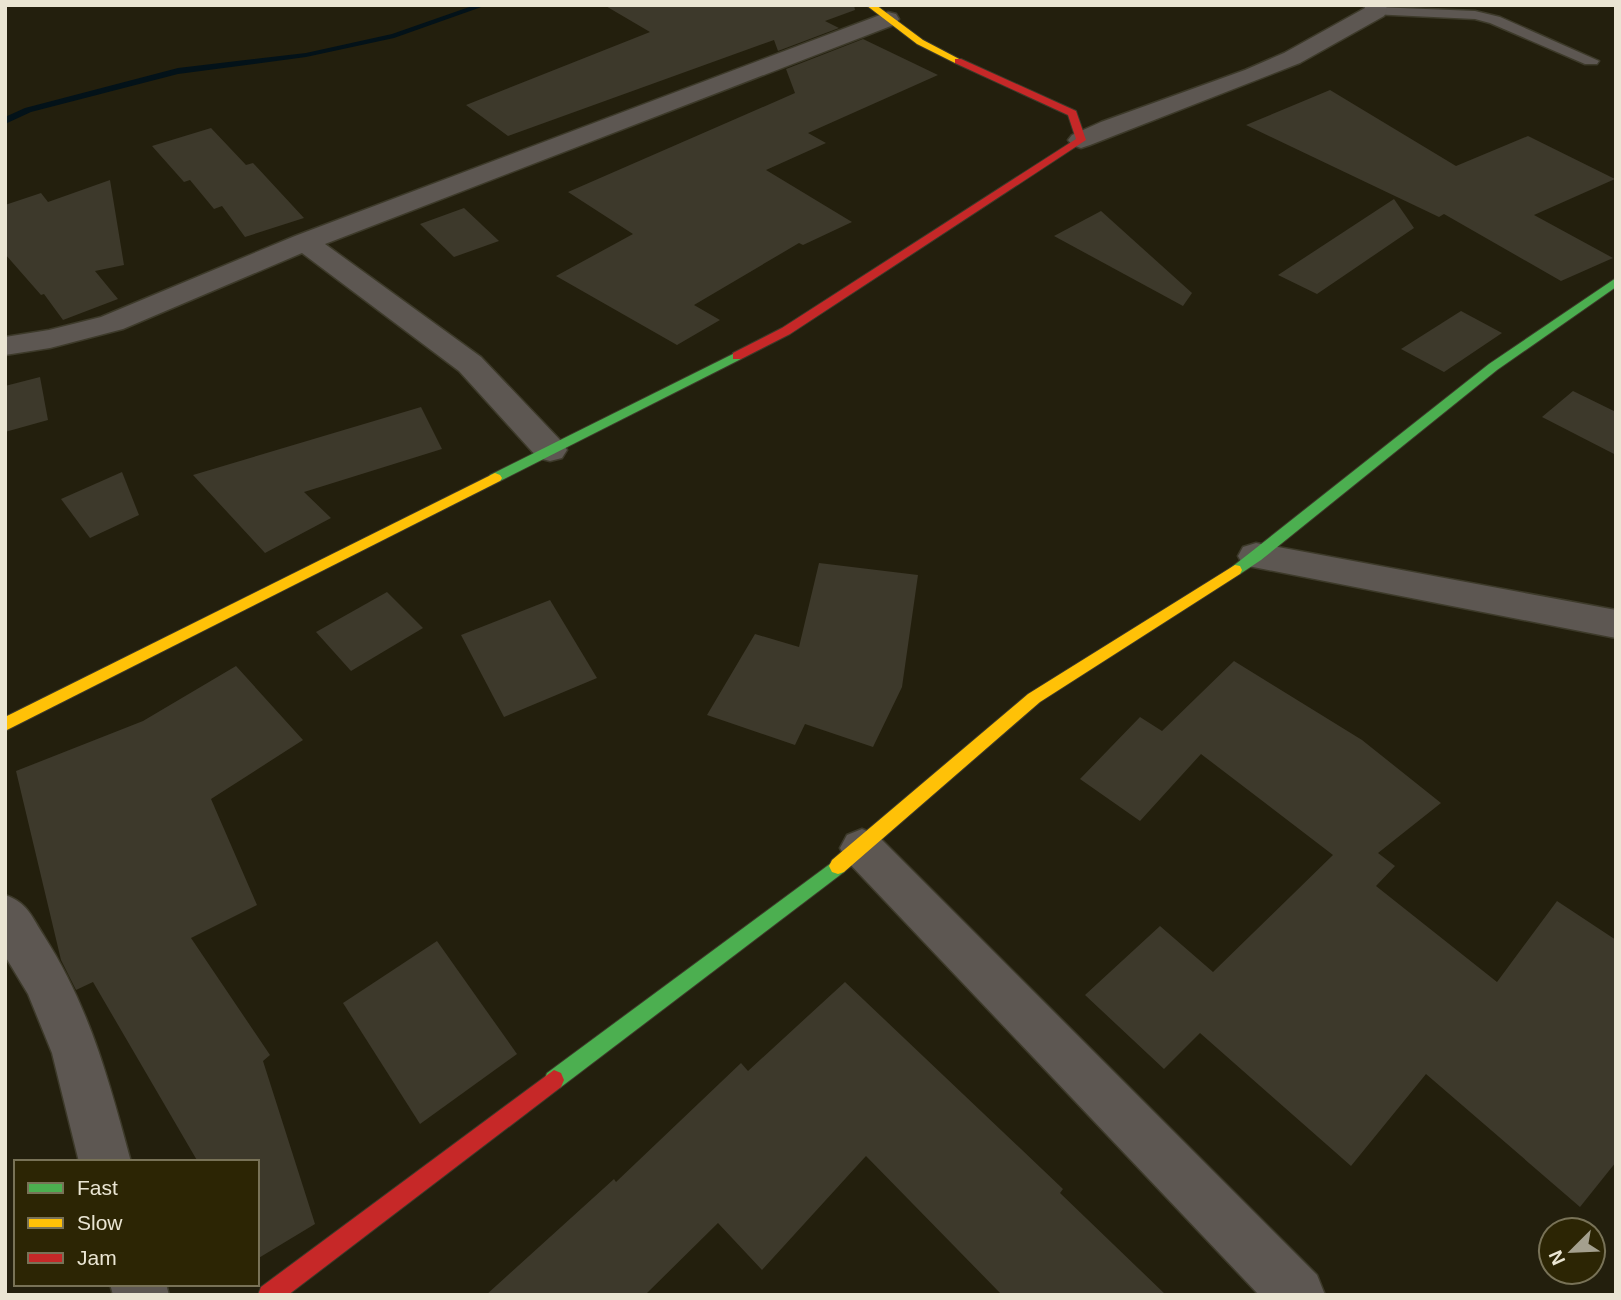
<svg xmlns="http://www.w3.org/2000/svg" width="1621" height="1300" font-family="Arial,sans-serif">
<style>
.lines{fill:none;stroke-linecap:round;stroke-linejoin:round}
.stream{fill:#031219;fill-rule:evenodd}
.building{fill:#3d392b}
.lane-casing{stroke:#3d3a2a;stroke-width:3}
.street-casing{stroke:#3d3a2a;stroke-width:3}
.fast-casing{stroke:#3d3a2a;stroke-width:2}
.slow-casing{stroke:#3d3a2a;stroke-width:2}
.jam-casing{stroke:#3d3a2a;stroke-width:2}
.lane{fill:#5d5752;fill-rule:evenodd}
.street{fill:#5d5752;fill-rule:evenodd}
.fast{fill:#4caf50;fill-rule:evenodd}
.slow{fill:#ffc107;fill-rule:evenodd}
.jam{fill:#c62828;fill-rule:evenodd}
</style>
<rect width="100%" height="100%" fill="#231f0d"/>
<g class="lines">
<path class="stream" d="M 475,5 L 487,5 L 394,38 L 306,57 L 178,74 L 31,112 L 5,124 L 5,117 L 25,108 L 178,68 L 306,53 L 392,34 Z"/>
</g>
<g class="building">
<path d="M 604,5 L 854,5 L 855,10 L 825,21 L 839,28 L 778,51 L 774,40 L 508,136 L 466,105 L 650,32 Z"/>
<path d="M 863,39 L 938,75 L 808,133 L 826,143 L 766,170 L 852,222 L 803,245 L 799,243 L 694,305 L 720,320 L 677,345 L 556,276 L 633,234 L 568,192 L 795,93 L 786,69 Z"/>
<path d="M 1330,90 L 1456,166 L 1528,136 L 1615,179 L 1534,215 L 1613,258 L 1561,281 L 1444,214 L 1439,217 L 1246,125 Z"/>
<path d="M 211,128 L 246,165 L 253,163 L 304,218 L 245,237 L 222,206 L 214,209 L 190,180 L 184,182 L 152,146 Z"/>
<path d="M 110,180 L 124,265 L 95,271 L 118,299 L 63,320 L 44,294 L 41,295 L 5,254 L 5,205 L 41,193 L 48,202 Z"/>
<path d="M 1394,199 L 1414,228 L 1317,294 L 1278,275 Z"/>
<path d="M 464,208 L 499,241 L 454,257 L 420,224 Z"/>
<path d="M 1101,211 L 1192,293 L 1183,306 L 1054,236 Z"/>
<path d="M 1461,311 L 1502,333 L 1444,372 L 1401,349 Z"/>
<path d="M 40,377 L 48,420 L 5,432 L 5,386 Z"/>
<path d="M 1573,391 L 1616,412 L 1616,455 L 1542,417 Z"/>
<path d="M 421,407 L 442,449 L 304,492 L 331,518 L 265,553 L 193,475 Z"/>
<path d="M 122,472 L 139,515 L 90,538 L 61,499 Z"/>
<path d="M 819,563 L 918,575 L 902,687 L 873,747 L 805,724 L 795,745 L 707,715 L 755,634 L 799,647 Z"/>
<path d="M 387,592 L 423,628 L 351,671 L 316,632 Z"/>
<path d="M 550,600 L 597,678 L 504,717 L 461,635 Z"/>
<path d="M 1234,661 L 1362,740 L 1441,803 L 1378,853 L 1395,866 L 1376,886 L 1497,982 L 1557,901 L 1616,940 L 1616,1162 L 1580,1207 L 1426,1074 L 1351,1166 L 1200,1033 L 1164,1069 L 1085,995 L 1160,926 L 1213,972 L 1333,855 L 1201,754 L 1140,821 L 1080,779 L 1140,717 L 1162,731 Z"/>
<path d="M 236,666 L 303,740 L 211,799 L 257,905 L 191,938 L 270,1055 L 263,1061 L 315,1224 L 257,1259 L 257,1162 L 198,1162 L 93,982 L 76,990 L 61,960 L 16,771 L 143,721 Z"/>
<path d="M 437,941 L 517,1054 L 420,1124 L 343,1003 Z"/>
<path d="M 845,982 L 1063,1189 L 1060,1193 L 1166,1295 L 1002,1295 L 866,1156 L 762,1270 L 718,1223 L 645,1295 L 486,1295 L 614,1179 L 616,1182 L 741,1063 L 748,1071 Z"/>
</g>
<g class="lines">
<g class="lane-casing">
<path id="lane" d="M 1376,7 L 1475,11 L 1500,17 L 1599,61 L 1597,64 L 1585,64 L 1490,23 L 1475,19 L 1371,14 L 1369,11 L 1371,8 Z"/>
</g>
<g class="street-casing">
<g id="street">
<path d="M 1364,5 L 1386,5 L 1387,11 L 1384,16 L 1300,63 L 1090,145 L 1081,148 L 1072,145 L 1068,140 L 1072,135 L 1101,122 L 1245,70 L 1284,53 L 1365,8 Z"/>
<path d="M 888,12 L 896,14 L 899,19 L 896,24 L 325,244 L 481,357 L 562,442 L 567,450 L 562,458 L 550,461 L 538,458 L 459,371 L 302,253 L 123,329 L 50,348 L 5,355 L 5,337 L 49,330 L 101,317 L 295,236 Z"/>
<path d="M 1256,543 L 1616,610 L 1616,638 L 1243,565 L 1238,556 L 1243,547 Z"/>
<path d="M 862,829 L 877,835 L 1317,1275 L 1325,1295 L 1259,1295 L 847,861 L 840,848 L 847,835 Z"/>
<path d="M 5,895 C 28,903 31,916 44,936 C 90,1008 109,1081 131,1162 L 79,1162 L 52,1053 L 28,994 L 5,956 Z"/>
<path d="M 110,1284 L 166,1284 L 169,1295 L 113,1295 Z"/>
</g>
</g>
<g class="fast-casing">
<g id="fast">
<path d="M 1616,278 L 1616,287 L 1497,370 L 1261,560 L 1240,574 L 1230,574 L 1228,570 L 1251,552 L 1489,364 Z"/>
<path d="M 737,352 L 741,353 L 741,359 L 500,481 L 490,481 L 488,478 L 490,475 Z"/>
<path d="M 838,858 L 844,860 L 847,866 L 844,872 L 561,1087 L 554,1090 L 547,1087 L 544,1080 L 547,1073 Z"/>
</g>
</g>
<g class="slow-casing">
<g id="slow">
<path d="M 866,5 L 876,5 L 923,40 L 963,61 L 955,63 L 917,44 Z"/>
<path d="M 495,473 L 500,475 L 502,478 L 500,481 L 5,731 L 5,717 Z"/>
<path d="M 1235,565 L 1240,566 L 1242,570 L 1240,574 L 1040,702 L 844,872 L 838,874 L 832,872 L 829,866 L 832,860 L 1028,694 Z"/>
</g>
</g>
<g class="jam-casing">
<g id="jam">
<path d="M 955,59 L 961,59 L 1076,111 L 1086,140 L 790,334 L 741,359 L 733,359 L 733,353 L 782,328 L 1076,139 L 1068,115 L 955,63 Z"/>
<path d="M 554,1070 L 561,1073 L 564,1080 L 561,1087 L 288,1295 L 258,1295 L 261,1287 Z"/>
</g>
</g>
<use href="#lane" class="lane"/>
<use href="#street" class="street"/>
<use href="#fast" class="fast"/>
<use href="#slow" class="slow"/>
<use href="#jam" class="jam"/>
</g>
<rect width="1621" height="1300" fill="none" stroke="#eae5d3" stroke-width="14"/>
<rect x="14" y="1160" width="245" height="126" fill="#2c2504" stroke="#787257" stroke-width="2"/>
<rect x="28" y="1183" width="35" height="10" fill="#4caf50" stroke="#787257" stroke-width="2"/>
<text x="77" y="1195" font-size="21" fill="#eae5d3">Fast</text>
<rect x="28" y="1218" width="35" height="10" fill="#ffc107" stroke="#787257" stroke-width="2"/>
<text x="77" y="1230" font-size="21" fill="#eae5d3">Slow</text>
<rect x="28" y="1253" width="35" height="10" fill="#c62828" stroke="#787257" stroke-width="2"/>
<text x="77" y="1265" font-size="21" fill="#eae5d3">Jam</text>
<g transform="translate(1572 1251) rotate(246)"><circle r="33" fill="#2c2504" stroke="#787257" stroke-width="2"/>
<path d="M0-5L12 26L0 18L-12 26Z" fill="#a4a08e"/>
<text y="-10" font-size="19" font-weight="bold" text-anchor="middle" fill="#eae5d3">N</text>
</g>
</svg>
